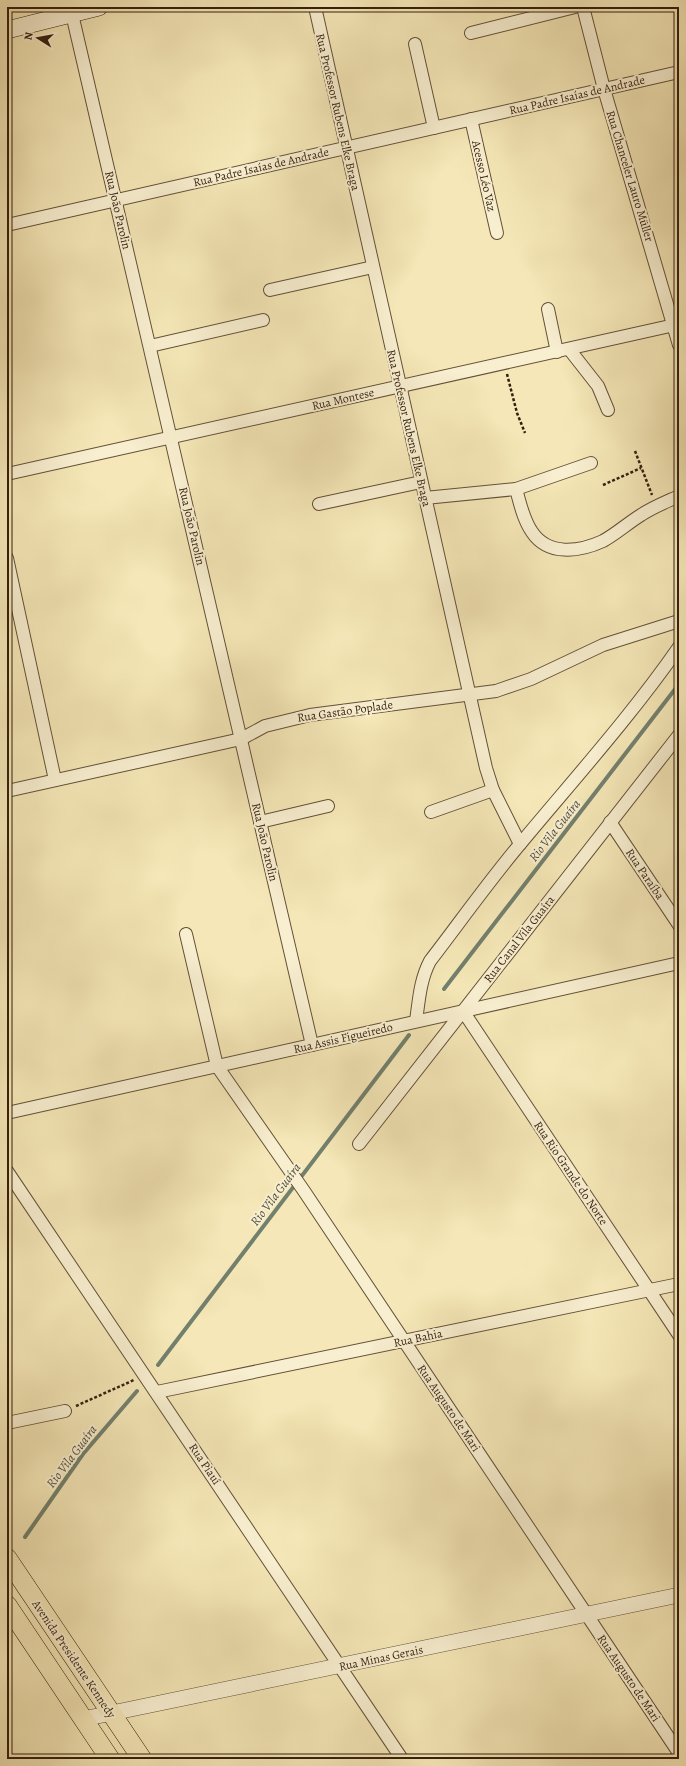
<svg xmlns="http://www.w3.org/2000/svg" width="686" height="1766" font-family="Alegreya,serif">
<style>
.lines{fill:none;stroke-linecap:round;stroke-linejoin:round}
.stream{stroke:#72806e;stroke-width:4}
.minor-casing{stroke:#645138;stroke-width:14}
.tertiary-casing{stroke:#645138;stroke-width:16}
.secondary-casing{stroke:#341f0e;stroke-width:18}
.primary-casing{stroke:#341f0e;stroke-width:20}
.path{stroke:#341f0e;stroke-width:2.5;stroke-dasharray:3 2;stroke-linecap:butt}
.minor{stroke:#f8efd0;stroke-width:12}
.tertiary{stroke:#f8efd0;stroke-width:15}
.secondary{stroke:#f8efd0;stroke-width:17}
.primary{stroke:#f5e7b7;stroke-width:19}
.labels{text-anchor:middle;stroke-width:4;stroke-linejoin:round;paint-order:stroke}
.street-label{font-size:12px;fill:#341f0e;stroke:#f8efd0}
.water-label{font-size:13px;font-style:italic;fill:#534f3e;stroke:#f8efd0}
</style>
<rect width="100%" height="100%" fill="#f5e7b7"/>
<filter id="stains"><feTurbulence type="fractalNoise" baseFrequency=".005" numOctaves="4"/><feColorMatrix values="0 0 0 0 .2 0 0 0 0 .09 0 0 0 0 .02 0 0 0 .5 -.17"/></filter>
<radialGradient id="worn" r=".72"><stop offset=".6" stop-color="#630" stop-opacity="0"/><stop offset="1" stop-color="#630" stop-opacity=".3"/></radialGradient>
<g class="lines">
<g class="stream">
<path d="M 444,989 L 679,684"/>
<path d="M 158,1365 L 409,1035"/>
<path d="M 25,1537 L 83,1454 L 137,1391"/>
</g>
<g class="minor-casing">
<g id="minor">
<path d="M 315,7 L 486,768 L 493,790 L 520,844"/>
<path d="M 583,7 L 604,89 L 679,345"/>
<path d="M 72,14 L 312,1045"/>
<path d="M 471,33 L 575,7"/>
<path d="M 415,44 L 434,128"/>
<path d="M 471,119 L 497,233"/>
<path d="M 7,225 L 679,72"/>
<path d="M 270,290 L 373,267"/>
<path d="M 548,309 L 557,352"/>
<path d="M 150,346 L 263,320"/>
<path d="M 569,349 L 598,386 L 608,410"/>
<path d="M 7,474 L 679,324"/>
<path d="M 516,489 C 520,503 523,519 532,532 C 548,556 579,552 603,541 C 616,534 628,523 641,515 C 653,507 666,502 679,496"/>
<path d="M 425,498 L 516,489 L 591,463"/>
<path d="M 319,504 L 421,482"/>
<path d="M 7,558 L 55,780"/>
<path d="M 7,791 L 241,739 L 265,726 L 310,715 L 496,691 L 531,679 L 603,645 L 679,621"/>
<path d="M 431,812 L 493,790"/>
<path d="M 260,822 L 328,806"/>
<path d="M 610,822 L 679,925"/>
<path d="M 186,934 L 217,1066 L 304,1191 L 679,1753"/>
<path d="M 463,1011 L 679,1335"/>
<path d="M 416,1021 C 419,1000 420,980 430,961 C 460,922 489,881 521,843 C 575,778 631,716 679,647"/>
<path d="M 7,1113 L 679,963"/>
<path d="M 359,1144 L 679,735"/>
<path d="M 7,1171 L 402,1759"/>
<path d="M 157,1392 L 679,1284"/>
<path d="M 7,1423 L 65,1411"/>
</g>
</g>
<g class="tertiary-casing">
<path id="tertiary" d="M 83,1719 L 679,1595"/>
</g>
<g class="secondary-casing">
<path id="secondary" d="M 7,30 L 99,7"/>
</g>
<g class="primary-casing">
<g id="primary">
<path d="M 7,1558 L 142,1759"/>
<path d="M 7,1605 L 110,1759"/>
</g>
</g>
<g class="path">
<path d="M 507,374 L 517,413 L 525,433"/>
<path d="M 635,451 L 652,495"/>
<path d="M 603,485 L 641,468"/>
<path d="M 76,1406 L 134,1380"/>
</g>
<use href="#minor" class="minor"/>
<use href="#tertiary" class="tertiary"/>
<use href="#secondary" class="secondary"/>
<use href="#primary" class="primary"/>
</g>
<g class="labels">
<g class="street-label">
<text transform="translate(577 95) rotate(-13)" y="4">Rua Padre Isaías de Andrade</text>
<text transform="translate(338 112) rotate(77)" y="4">Rua Professor Rubens Elke Braga</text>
<text transform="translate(261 167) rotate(-13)" y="4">Rua Padre Isaías de Andrade</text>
<text transform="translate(484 176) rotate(77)" y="4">Acesso Léo Vaz</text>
<text transform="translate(630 176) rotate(73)" y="4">Rua Chanceler Lauro Müller</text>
<text transform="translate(118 210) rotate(77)" y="4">Rua João Parolin</text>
<text transform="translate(343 399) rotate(-13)" y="4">Rua Montese</text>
<text transform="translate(409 428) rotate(77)" y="4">Rua Professor Rubens Elke Braga</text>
<text transform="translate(192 526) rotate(77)" y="4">Rua João Parolin</text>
<text transform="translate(345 711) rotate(-8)" y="4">Rua Gastão Poplade</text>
<text transform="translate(265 842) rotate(77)" y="4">Rua João Parolin</text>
<text transform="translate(645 874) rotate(56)" y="4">Rua Paraíba</text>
<text transform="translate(519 939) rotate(-52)" y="4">Rua Canal Vila Guaíra</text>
<text transform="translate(343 1038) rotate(-13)" y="4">Rua Assis Figueiredo</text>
<text transform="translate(571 1173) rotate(56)" y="4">Rua Rio Grande do Norte</text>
<text transform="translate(418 1338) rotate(-12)" y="4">Rua Bahia</text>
<text transform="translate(449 1408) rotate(56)" y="4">Rua Augusto de Mari</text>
<text transform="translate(205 1464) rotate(56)" y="4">Rua Piauí</text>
<text transform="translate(381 1658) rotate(-12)" y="4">Rua Minas Gerais</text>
<text transform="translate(74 1659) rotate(56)" y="4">Avenida Presidente Kennedy</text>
<text transform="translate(629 1678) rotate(56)" y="4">Rua Augusto de Mari</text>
</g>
<g class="water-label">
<text transform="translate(554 830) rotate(-52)" y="5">Rio Vila Guaíra</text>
<text transform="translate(275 1194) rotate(-53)" y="5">Rio Vila Guaíra</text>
<text transform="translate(71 1456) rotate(-53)" y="5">Rio Vila Guaíra</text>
</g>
</g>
<rect width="686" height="1766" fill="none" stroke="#f5e7b7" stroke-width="24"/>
<rect x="8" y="8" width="670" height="1750" fill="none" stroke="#341f0e" stroke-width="2"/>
<rect x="12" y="12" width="662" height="1742" fill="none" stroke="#341f0e"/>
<g transform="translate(38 38) rotate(281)" stroke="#f8efd0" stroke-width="3" paint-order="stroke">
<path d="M0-3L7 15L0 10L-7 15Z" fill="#341f0e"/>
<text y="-6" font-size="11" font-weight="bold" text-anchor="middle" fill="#341f0e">N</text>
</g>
<rect width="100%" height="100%" filter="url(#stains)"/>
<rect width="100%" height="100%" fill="url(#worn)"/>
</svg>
